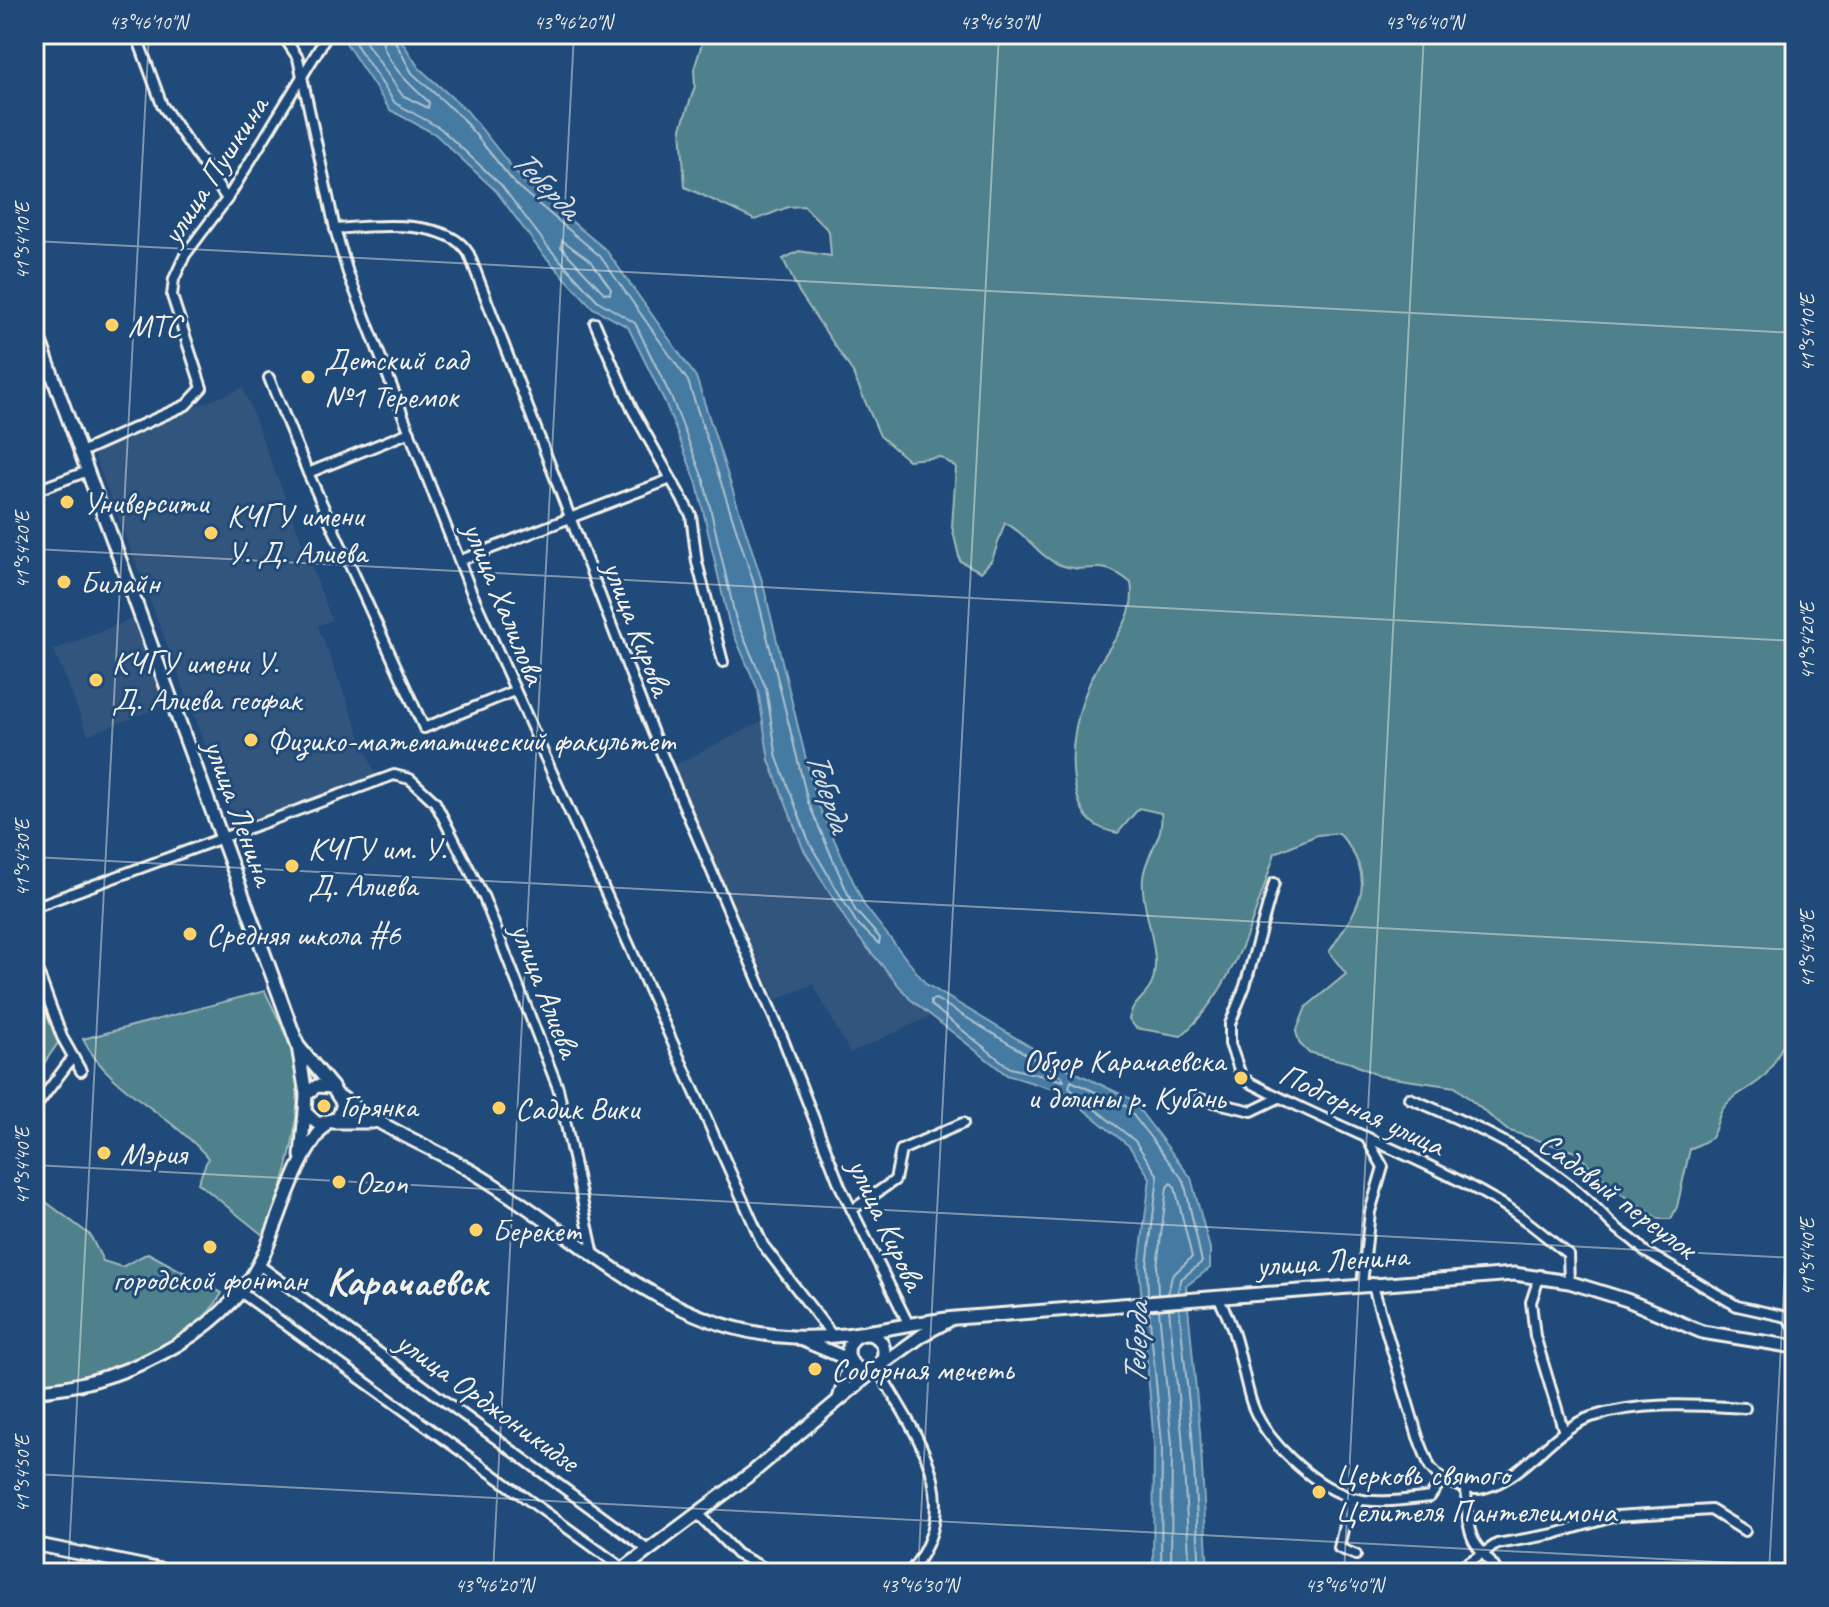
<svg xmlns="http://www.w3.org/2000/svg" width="1829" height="1607" font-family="Caveat,sans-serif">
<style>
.built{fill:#33547e}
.green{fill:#4f818c;stroke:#a2b9ba;stroke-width:2}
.water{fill:#447aa2;stroke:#8aaabe;stroke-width:2}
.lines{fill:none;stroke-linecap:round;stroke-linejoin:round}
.shore{stroke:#aec1cc;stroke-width:2}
.street-casing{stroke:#f4f1e8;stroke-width:14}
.secondary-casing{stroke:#f4f1e8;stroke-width:17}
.street{stroke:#1f4a7a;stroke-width:8}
.secondary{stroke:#1f4a7a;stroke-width:11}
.ticks{fill:none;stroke:#f4f1e8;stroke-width:2;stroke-opacity:0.45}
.poi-dot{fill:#ffd166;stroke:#1f4a7a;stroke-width:3}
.labels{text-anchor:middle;stroke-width:6;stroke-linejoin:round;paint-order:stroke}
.street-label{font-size:32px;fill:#f4f1e8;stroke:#1f4a7a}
.poi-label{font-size:32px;fill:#f4f1e8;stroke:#1f4a7a;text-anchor:start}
.water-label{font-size:34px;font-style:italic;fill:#dadfde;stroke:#1f4a7a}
.district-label{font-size:40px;font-weight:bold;fill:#f4f1e8;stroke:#1f4a7a}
.neatline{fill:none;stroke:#f4f1e8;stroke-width:3}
.ticks-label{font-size:20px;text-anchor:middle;fill:#f4f1e8}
</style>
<rect width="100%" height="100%" fill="#1f4a7a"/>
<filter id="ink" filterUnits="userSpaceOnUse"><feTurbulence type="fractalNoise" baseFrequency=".0125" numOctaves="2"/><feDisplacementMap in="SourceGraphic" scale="16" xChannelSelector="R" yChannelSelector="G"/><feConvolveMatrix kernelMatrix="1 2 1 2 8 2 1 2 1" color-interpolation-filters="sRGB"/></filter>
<g filter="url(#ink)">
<g class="built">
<path d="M 243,388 L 332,620 L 318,626 L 376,776 L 238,830 L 91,447 Z"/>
<path d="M 134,618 L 168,704 L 88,735 L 54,650 Z"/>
<path d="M 763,721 L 769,760 L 850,927 L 910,999 L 931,1016 L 850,1053 L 813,984 L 776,1000 L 673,766 Z"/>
</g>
<g class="green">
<path d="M 705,34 L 1795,34 L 1795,1024 C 1784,1039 1780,1054 1770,1069 C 1759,1087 1732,1093 1722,1110 C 1717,1119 1717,1130 1710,1139 L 1690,1149 L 1677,1207 L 1671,1219 L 1659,1219 L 1615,1190 L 1575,1152 L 1507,1130 L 1455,1087 L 1379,1076 L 1351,1063 L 1308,1052 L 1300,1044 L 1296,1032 L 1306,1007 L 1346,974 L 1329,952 C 1359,906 1380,882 1339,833 L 1317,835 L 1275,853 C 1255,916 1233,991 1181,1036 L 1136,1028 L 1129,1019 C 1132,1002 1146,998 1152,983 C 1163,953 1140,909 1143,878 C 1145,854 1165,838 1161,813 L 1139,808 L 1118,833 C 1094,829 1083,818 1077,795 C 1066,753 1077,704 1098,666 C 1114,638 1137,617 1131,583 C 1099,556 1092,576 1060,565 C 1038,557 1027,533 1005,523 L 992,560 L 981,572 L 960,561 L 952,527 L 956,467 L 940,457 L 908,460 L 880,436 L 852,371 L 799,292 L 783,259 L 799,251 L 831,256 L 829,231 L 804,206 L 788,207 L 755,220 L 685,187 L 681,128 L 695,86 L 694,69 Z"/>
<path d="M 34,961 L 62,1037 L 34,1078 Z"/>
<path d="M 265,991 C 274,1011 287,1033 293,1054 C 307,1108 285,1186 264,1236 L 198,1183 L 208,1158 C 172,1114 108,1090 83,1039 Z"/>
<path d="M 34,1193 L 90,1235 L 103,1261 L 122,1267 L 148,1253 L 222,1293 C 196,1344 90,1387 34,1382 Z"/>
</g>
<path class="water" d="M 340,34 L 397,34 L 419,68 L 467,111 L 523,181 L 606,250 L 696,377 L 763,584 L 816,800 L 864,905 L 926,984 L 1064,1067 L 1131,1099 L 1191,1178 L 1210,1249 L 1210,1268 L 1186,1286 L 1200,1432 L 1208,1573 L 1153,1573 L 1154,1445 L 1139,1266 L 1150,1178 L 1129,1146 L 1062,1092 L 1007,1075 L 910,999 L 850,927 L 803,848 L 769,760 L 758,690 L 729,623 L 697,484 L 665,402 L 628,327 L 593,308 L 542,253 L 496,191 L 435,134 L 390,110 Z"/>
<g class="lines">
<g class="shore">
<path d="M 349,34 L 395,103 L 440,128 L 501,185 L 548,247 L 598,301 L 635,323 L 672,399 L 704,481 L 736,620 L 766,688 L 777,758 L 810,844 L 856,922 L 879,944 L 880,938 L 855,910 L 808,802 L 755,587 L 688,381 L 600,256 L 517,186 L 461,117 L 412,73 L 391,34"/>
<path d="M 360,34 L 402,95 L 428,108 L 429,102 C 410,85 383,61 381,34"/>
<path d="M 562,240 L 592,262 L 611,289 L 610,294 L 604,293 L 561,247 Z"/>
<path d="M 936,999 L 1062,1076 L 1064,1081 L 1010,1068 L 931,1005 L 931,1000 Z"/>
<path d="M 1148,1295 L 1147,1266 L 1158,1176 L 1135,1141 L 1069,1088 L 1071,1081 L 1126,1106 L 1184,1181 L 1202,1262 L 1180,1280 L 1178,1293"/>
<path d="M 1158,1295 L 1157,1267 L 1167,1187 L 1171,1183 L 1175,1187 L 1192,1257 L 1172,1276 L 1168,1294"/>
<path d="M 1179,1308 L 1192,1433 L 1200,1573"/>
<path d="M 1169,1309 L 1182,1434 L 1190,1573"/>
<path d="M 1149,1310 L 1162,1445 L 1161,1573"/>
<path d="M 1159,1310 L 1172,1444 L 1171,1573"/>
</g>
<g class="street-casing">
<g id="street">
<path d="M 136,34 L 162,105 L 227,199"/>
<path d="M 282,34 L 298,58 L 335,229 L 348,273 L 471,591 L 763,1245 L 832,1335"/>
<path d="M 335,229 C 372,226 448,217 469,254 L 653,733 L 783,1039 L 840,1186 L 908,1323"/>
<path d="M 595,323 L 632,409 L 691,515 L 697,562 L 723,662"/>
<path d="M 269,378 L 308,473 L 424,728 L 514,691"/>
<path d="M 79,453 L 186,405 L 202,388 L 172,296 L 174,279 L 185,255 L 227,199 L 328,34"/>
<path d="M 308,473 L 410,432"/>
<path d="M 34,491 L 88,471"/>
<path d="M 461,560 L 671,479"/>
<path d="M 1274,883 L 1245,986 L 1230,1024 L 1230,1044 L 1242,1078 C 1324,1123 1413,1153 1495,1200 C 1521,1214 1544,1236 1568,1254 L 1569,1282"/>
<path d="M 34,907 L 394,775 L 410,779 L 435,802 L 484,898 L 558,1088 L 594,1255"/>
<path d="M 34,961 L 62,1037 L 81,1071"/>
<path d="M 1409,1098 C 1482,1128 1553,1161 1607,1219 C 1618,1232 1633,1237 1644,1251 L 1737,1306 L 1787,1317 L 1795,1328"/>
<path d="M 1200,1099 L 1252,1111 L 1279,1098"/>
<path d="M 34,1109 L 73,1057"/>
<path d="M 852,1210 L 895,1180 L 901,1150 L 963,1123"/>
<path d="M 259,1265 L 648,1550"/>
<path d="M 1540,1275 L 1531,1302 L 1535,1336 L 1564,1432"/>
<path d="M 1372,1283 L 1418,1437 L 1430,1467 L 1442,1480"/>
<path d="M 1362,1284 L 1370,1212 L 1383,1167 L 1366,1137"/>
<path d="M 239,1291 L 624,1569"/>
<path d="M 1217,1296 C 1239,1334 1239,1360 1251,1401 C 1263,1439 1311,1484 1350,1497 C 1375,1505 1404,1500 1430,1497 L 1442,1480 C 1454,1484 1471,1492 1484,1488 C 1527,1477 1551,1430 1591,1417 C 1642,1401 1693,1405 1745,1408"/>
<path d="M 877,1368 C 916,1435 969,1501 909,1573"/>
<path d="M 1466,1488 C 1467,1506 1466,1525 1474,1541 C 1480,1552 1492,1561 1498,1573"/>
<path d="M 1350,1497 L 1339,1548 L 1356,1555"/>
<path d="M 697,1513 L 737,1554 L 774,1573"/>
<path d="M 1452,1573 L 1497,1544 L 1554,1534 L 1616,1516 L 1711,1510 L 1745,1531"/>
</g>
</g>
<g class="secondary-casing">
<g id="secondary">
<path d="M 34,325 L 298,1046 L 306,1094 L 305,1112 L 318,1124 L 338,1118 L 343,1104 L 332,1087 L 317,1086 L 306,1094"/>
<path d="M 299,1047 L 332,1087"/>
<path d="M 341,1097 C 384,1130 433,1147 478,1175 C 581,1237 666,1332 793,1337 C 849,1340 901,1323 956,1318 L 1514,1274 L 1569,1282 L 1627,1300 L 1702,1332 L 1795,1347"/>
<path d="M 333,1122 L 373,1122"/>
<path d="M 301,1156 L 305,1112"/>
<circle cx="866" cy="1352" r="18"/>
<path d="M 800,1339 L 850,1360 L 839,1399"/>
<path d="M 34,1390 C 112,1388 224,1336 260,1262 C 282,1216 292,1165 325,1125"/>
<path d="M 34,1544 L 176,1573"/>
<path d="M 618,1573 L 753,1472 L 877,1368 L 924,1334 L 948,1321"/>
</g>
</g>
<use href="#street" class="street"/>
<use href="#secondary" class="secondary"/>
</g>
</g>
<path class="ticks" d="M 34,241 L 1795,333M 34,549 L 1795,641M 34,857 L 1795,950M 34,1165 L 1795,1258M 34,1474 L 1795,1566M 68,1573 L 149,34M 493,1573 L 574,34M 918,1573 L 999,34M 1344,1573 L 1424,34M 1769,1573 L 1795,1078"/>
<g class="poi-dot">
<circle cx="112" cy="325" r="8"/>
<circle cx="308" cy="377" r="8"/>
<circle cx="67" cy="502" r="8"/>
<circle cx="211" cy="533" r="8"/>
<circle cx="64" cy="582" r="8"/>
<circle cx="96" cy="680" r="8"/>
<circle cx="251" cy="740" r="8"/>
<circle cx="292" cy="866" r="8"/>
<circle cx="190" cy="934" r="8"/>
<circle cx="1241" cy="1078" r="8"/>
<circle cx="324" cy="1106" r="8"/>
<circle cx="499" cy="1108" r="8"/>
<circle cx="104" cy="1153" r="8"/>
<circle cx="339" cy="1182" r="8"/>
<circle cx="476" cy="1230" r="8"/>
<circle cx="210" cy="1247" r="8"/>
<circle cx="815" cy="1369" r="8"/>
<circle cx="1319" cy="1492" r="8"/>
</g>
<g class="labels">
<g class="street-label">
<text transform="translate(214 170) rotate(-57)" y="11">улица Пушкина</text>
<text transform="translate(505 603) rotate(68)" y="11">улица Халилова</text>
<text transform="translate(638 628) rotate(69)" y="11">улица Кирова</text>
<text transform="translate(240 812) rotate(70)" y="11">улица Ленина</text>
<text transform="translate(546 990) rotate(69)" y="11">улица Алиева</text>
<text transform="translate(1362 1109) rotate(25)" y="11">Подгорная улица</text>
<text transform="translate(1618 1195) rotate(37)" y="11">Садовый переулок</text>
<text transform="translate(887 1224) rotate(65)" y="11">улица Кирова</text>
<text transform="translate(1332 1260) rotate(-4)" y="11">улица Ленина</text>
<text transform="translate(488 1401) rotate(36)" y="11">улица Орджоникидзе</text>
</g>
<g class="poi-label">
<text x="128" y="336">МТС</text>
<text x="324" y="370">Детский сад<tspan x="324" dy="37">№1 Теремок</tspan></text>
<text x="83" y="513">Университи</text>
<text x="227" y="526">КЧГУ имени<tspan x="227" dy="37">У. Д. Алиева</tspan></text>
<text x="80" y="593">Билайн</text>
<text x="112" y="673">КЧГУ имени У.<tspan x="112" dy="37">Д. Алиева геофак</tspan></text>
<text x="267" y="751">Физико-математический факультет</text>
<text x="308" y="859">КЧГУ им. У.<tspan x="308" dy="37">Д. Алиева</tspan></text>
<text x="206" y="945">Средняя школа #6</text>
<text x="1225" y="1071" text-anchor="end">Обзор Карачаевска<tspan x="1225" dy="37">и долины р. Кубань</tspan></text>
<text x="340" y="1117">Горянка</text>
<text x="515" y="1119">Садик Вики</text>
<text x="120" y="1164">Мэрия</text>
<text x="355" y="1193">Ozon</text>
<text x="492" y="1241">Берекет</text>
<text x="210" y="1290" text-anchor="middle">городской фонтан</text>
<text x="831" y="1380">Соборная мечеть</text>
<text x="1335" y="1485">Церковь святого<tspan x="1335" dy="37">Целителя Пантелеимона</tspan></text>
</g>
<g class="water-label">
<text transform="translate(547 183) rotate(46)" y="12">Теберда</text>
<text transform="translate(830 791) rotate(72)" y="12">Теберда</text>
<text transform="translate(1135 1344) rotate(-88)" y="12">Теберда</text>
</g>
<g class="district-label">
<text x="407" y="1295">Карачаевск</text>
</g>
</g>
<rect width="1829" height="1607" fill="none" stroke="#1f4a7a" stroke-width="88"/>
<rect x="44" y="44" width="1741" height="1519" class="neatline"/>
<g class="ticks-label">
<text x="148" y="29">43°46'10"N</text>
<text x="573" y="29">43°46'20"N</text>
<text x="999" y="29">43°46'30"N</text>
<text x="1424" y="29">43°46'40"N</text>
<text transform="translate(22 241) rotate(-90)" y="7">41°54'10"E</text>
<text transform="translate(1807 333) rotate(-90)" y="7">41°54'10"E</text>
<text transform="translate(22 550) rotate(-90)" y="7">41°54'20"E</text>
<text transform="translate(1807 641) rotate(-90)" y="7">41°54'20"E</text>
<text transform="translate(22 858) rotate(-90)" y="7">41°54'30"E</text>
<text transform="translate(1807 949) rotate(-90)" y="7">41°54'30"E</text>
<text transform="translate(22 1166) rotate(-90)" y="7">41°54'40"E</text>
<text transform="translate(1807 1257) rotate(-90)" y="7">41°54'40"E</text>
<text transform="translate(22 1474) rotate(-90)" y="7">41°54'50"E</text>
<text x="494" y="1592">43°46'20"N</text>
<text x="919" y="1592">43°46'30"N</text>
<text x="1344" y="1592">43°46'40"N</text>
</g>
</svg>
